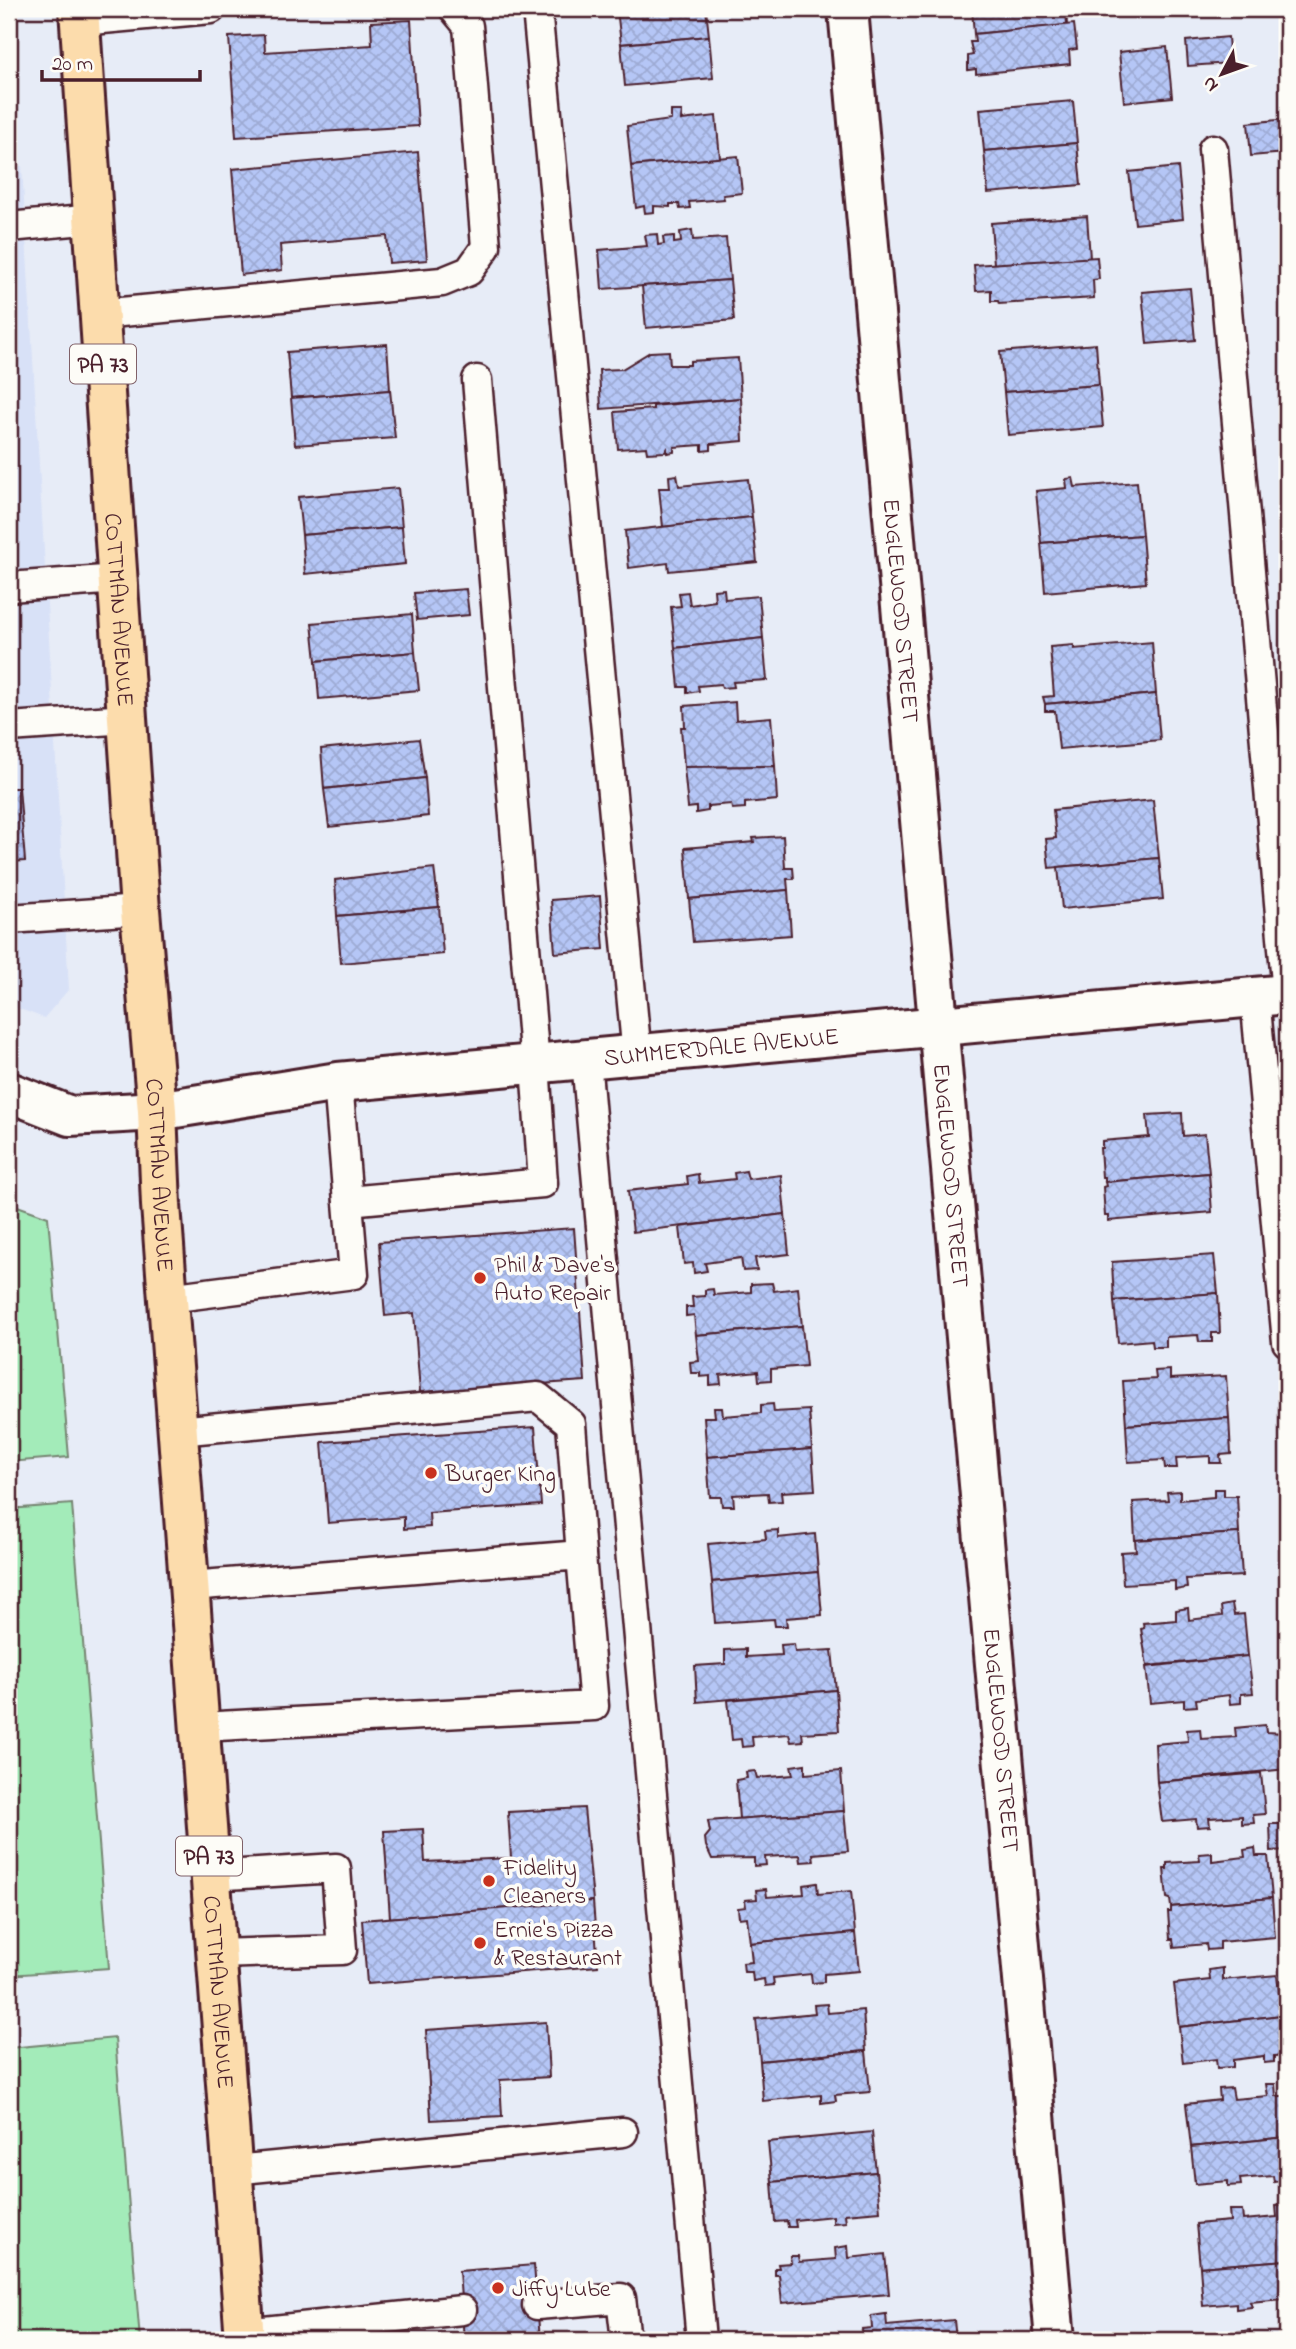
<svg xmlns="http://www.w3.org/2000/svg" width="1296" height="2349" font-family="'Indie Flower',sans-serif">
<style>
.built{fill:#d8e1f7}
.grass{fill:#a3ebb9;stroke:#768572;stroke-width:2}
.building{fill:url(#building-cross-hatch);stroke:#4a1f2b;stroke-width:2}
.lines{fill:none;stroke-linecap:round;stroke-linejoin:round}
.lane-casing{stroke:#4a1f2b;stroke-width:33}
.street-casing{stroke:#4a1f2b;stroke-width:44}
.secondary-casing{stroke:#4a1f2b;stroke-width:44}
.primary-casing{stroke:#4a1f2b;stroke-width:44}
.lane{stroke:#fdfcf7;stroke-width:28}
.street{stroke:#fdfcf7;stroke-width:38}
.secondary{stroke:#fdfcf7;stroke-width:38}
.primary{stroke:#fcdcac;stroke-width:38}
.poi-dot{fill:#c8321e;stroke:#fdfcf7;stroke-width:2.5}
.labels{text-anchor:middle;stroke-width:7;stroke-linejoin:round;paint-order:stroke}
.shield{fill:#fdfcf7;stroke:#806168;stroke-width:2}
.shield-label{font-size:23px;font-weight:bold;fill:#4a1f2b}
.street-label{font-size:24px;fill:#4a1f2b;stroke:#fdfcf7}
.poi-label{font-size:24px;fill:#4a1f2b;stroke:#fdfcf7;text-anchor:start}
</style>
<defs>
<pattern id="building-cross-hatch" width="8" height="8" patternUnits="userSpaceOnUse" patternTransform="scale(1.75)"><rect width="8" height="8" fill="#b5c6f6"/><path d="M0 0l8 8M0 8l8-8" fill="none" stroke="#9daad3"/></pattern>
</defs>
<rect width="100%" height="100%" fill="#e7ecf7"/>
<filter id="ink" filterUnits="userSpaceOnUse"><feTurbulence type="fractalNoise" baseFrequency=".0143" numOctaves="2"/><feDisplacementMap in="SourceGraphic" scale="14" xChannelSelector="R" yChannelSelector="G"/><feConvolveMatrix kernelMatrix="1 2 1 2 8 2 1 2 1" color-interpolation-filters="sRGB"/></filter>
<g filter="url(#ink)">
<path class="built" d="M 22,166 L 69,989 L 44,1018 L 9,1005 L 9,167 Z"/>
<g class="grass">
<path d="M 9,1203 L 48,1217 L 69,1457 L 9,1462 Z"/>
<path d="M 72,1504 L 109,1968 L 9,1975 L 9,1509 Z"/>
<path d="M 115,2038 L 140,2340 L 9,2340 L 9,2048 Z"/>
</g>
<g class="building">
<path d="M 617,9 L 706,9 L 709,36 L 621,44 Z"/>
<path d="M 972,9 L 1066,9 L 1067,25 L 974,34 Z"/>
<path d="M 1277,9 L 1287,9 L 1287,22 L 1278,23 Z"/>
<path d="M 411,20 L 418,126 L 236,137 L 229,37 L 264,35 L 265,52 L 372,45 L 371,22 Z"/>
<path d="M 1074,24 L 1077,49 L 1069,50 L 1070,64 L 976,74 L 976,69 L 968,70 L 968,56 L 973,55 L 970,42 L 975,42 L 974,34 Z"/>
<path d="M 709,36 L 713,78 L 625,86 L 621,44 Z"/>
<path d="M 1228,37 L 1230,63 L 1188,66 L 1186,41 Z"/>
<path d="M 1167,47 L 1172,97 L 1124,102 L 1119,52 Z"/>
<path d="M 1073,101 L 1077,143 L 984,151 L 980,109 Z"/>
<path d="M 671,111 L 682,111 L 681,120 L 716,116 L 720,158 L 631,166 L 627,126 L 671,120 Z"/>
<path d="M 1287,119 L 1287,153 L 1251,156 L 1248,123 Z"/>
<path d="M 1077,143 L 1081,185 L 988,193 L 984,151 Z"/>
<path d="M 418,152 L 427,260 L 389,263 L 387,236 L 280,245 L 282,270 L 241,275 L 232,169 Z"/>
<path d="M 738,156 L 742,193 L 723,195 L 724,199 L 689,202 L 690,208 L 680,209 L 679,204 L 670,204 L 670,207 L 654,206 L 654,212 L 645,213 L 644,206 L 636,208 L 631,166 Z"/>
<path d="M 1178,167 L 1183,219 L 1135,224 L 1129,172 Z"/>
<path d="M 1087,216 L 1090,258 L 994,264 L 991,223 Z"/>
<path d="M 692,230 L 693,240 L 726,238 L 730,280 L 602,289 L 599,250 L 647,246 L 645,235 L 657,234 L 658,245 L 664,244 L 663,237 L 674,236 L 674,243 L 681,242 L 680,232 Z"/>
<path d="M 1097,257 L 1099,279 L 1093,280 L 1094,298 L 999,304 L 998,301 L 991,301 L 991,290 L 976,291 L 974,265 Z"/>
<path d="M 730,280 L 734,320 L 646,328 L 642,286 Z"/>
<path d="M 1190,288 L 1195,340 L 1147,344 L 1142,292 Z"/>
<path d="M 387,344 L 390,390 L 291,398 L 287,352 Z"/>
<path d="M 1096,344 L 1099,385 L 1004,392 L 1000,352 Z"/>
<path d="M 669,351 L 670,365 L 690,365 L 690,361 L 738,358 L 741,398 L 601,409 L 599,370 L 622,369 L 650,352 Z"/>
<path d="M 1099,385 L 1103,427 L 1008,435 L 1004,392 Z"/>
<path d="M 390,390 L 395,438 L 295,445 L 291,398 Z"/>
<path d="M 741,398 L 743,441 L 711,444 L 711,450 L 702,451 L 702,445 L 674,447 L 674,452 L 667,453 L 667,449 L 665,452 L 647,453 L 646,447 L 618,449 L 615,412 L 653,409 L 653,406 Z"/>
<path d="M 677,475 L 679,486 L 748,479 L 752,517 L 663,527 L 659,488 L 670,488 L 669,476 Z"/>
<path d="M 1073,478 L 1075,487 L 1137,482 L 1142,535 L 1041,543 L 1036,491 L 1067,488 L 1066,479 Z"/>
<path d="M 398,488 L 402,527 L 302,535 L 298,497 Z"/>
<path d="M 752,517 L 757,562 L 669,571 L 668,563 L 629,568 L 625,531 Z"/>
<path d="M 402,527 L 405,564 L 305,574 L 302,535 Z"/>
<path d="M 1142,535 L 1146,583 L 1045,592 L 1041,543 Z"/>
<path d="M 466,589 L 469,615 L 417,620 L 414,593 Z"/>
<path d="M 724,589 L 725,599 L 759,596 L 763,638 L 675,648 L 671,607 L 681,606 L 679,593 L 688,592 L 690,605 L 715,601 L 714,590 Z"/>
<path d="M 412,614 L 415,652 L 316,661 L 312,623 Z"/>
<path d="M 763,638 L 767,680 L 733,682 L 734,687 L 722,688 L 721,684 L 698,686 L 699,691 L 687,693 L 687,687 L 679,687 L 675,648 Z"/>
<path d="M 1152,642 L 1156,694 L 1045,704 L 1043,697 L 1054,696 L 1050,647 L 1074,645 L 1074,649 Z"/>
<path d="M 415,652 L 419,690 L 319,699 L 316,661 Z"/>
<path d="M 1156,694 L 1160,740 L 1059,749 L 1055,711 L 1045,711 L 1045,704 Z"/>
<path d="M 735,702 L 736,720 L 771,717 L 775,766 L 684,767 L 681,727 L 685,727 L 684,706 Z"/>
<path d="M 419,739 L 425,778 L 324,789 L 321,749 Z"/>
<path d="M 775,766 L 777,800 L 745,803 L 745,808 L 732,809 L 731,804 L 708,806 L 708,811 L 696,813 L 696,807 L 688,808 L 684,767 Z"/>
<path d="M 425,778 L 428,816 L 329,827 L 324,789 Z"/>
<path d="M 9,788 L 19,788 L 25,861 L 9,862 Z"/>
<path d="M 1153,800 L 1159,858 L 1049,868 L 1046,839 L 1056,838 L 1053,810 Z"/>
<path d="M 783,836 L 785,868 L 793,868 L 794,879 L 787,879 L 788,890 L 689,899 L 685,848 L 754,842 L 753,838 Z"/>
<path d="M 1159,858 L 1163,899 L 1062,909 L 1058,867 Z"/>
<path d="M 434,868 L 439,907 L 337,916 L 335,880 Z"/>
<path d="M 788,890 L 791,935 L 693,942 L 689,899 Z"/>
<path d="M 600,896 L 604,949 L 555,953 L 551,900 Z"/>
<path d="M 439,907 L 443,954 L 341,963 L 337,916 Z"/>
<path d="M 1182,1113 L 1183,1136 L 1205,1134 L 1209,1173 L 1105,1182 L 1105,1177 L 1102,1177 L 1100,1148 L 1102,1148 L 1102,1141 L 1149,1137 L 1147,1115 Z"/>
<path d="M 746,1171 L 748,1179 L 781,1175 L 785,1214 L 633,1232 L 628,1191 L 688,1184 L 687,1176 L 698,1174 L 699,1183 L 735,1179 L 734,1173 Z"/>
<path d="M 1209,1173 L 1212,1212 L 1108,1221 L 1108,1216 L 1105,1216 L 1103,1187 L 1106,1186 L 1105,1182 Z"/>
<path d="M 785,1214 L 789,1254 L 755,1258 L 757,1270 L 743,1271 L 741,1258 L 705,1263 L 707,1271 L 694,1273 L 693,1263 L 684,1264 L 680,1227 Z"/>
<path d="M 574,1228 L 585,1381 L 420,1392 L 414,1313 L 385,1316 L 379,1242 Z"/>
<path d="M 1214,1255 L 1218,1293 L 1114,1301 L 1112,1262 Z"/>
<path d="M 772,1283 L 774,1291 L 798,1288 L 802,1326 L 696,1335 L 694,1315 L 686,1316 L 686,1307 L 693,1307 L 692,1297 L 705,1296 L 705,1290 L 713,1289 L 714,1295 L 751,1292 L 751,1284 Z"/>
<path d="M 1218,1293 L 1220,1333 L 1212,1333 L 1212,1342 L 1199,1342 L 1198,1335 L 1166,1337 L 1166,1347 L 1153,1347 L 1152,1340 L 1118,1343 L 1114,1301 Z"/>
<path d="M 802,1326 L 806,1366 L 771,1369 L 771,1380 L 759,1381 L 758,1371 L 720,1375 L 721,1384 L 710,1385 L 710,1376 L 700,1377 L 700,1373 L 691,1373 L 690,1362 L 699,1361 L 696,1335 Z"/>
<path d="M 1170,1370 L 1170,1379 L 1226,1376 L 1229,1418 L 1126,1425 L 1123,1381 L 1156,1379 L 1155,1371 Z"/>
<path d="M 773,1404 L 774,1412 L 809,1410 L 812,1449 L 707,1457 L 704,1417 L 715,1417 L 714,1408 L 722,1408 L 723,1416 L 761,1413 L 761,1405 Z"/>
<path d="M 1229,1418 L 1231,1454 L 1220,1455 L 1221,1463 L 1210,1463 L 1210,1456 L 1176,1458 L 1177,1468 L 1165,1468 L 1164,1460 L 1128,1462 L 1126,1425 Z"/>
<path d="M 535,1427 L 541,1505 L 429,1513 L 430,1527 L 404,1529 L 404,1517 L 328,1523 L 322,1442 Z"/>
<path d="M 812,1449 L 815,1490 L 781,1492 L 782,1501 L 769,1502 L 768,1493 L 733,1495 L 734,1506 L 722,1506 L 721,1497 L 710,1497 L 707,1457 Z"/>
<path d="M 1214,1489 L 1224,1489 L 1224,1496 L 1237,1496 L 1239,1533 L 1135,1540 L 1133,1502 L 1168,1500 L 1167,1492 L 1180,1491 L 1180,1500 L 1214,1497 Z"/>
<path d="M 778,1530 L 778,1538 L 815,1534 L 818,1572 L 712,1582 L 708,1544 L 766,1539 L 765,1531 Z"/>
<path d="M 1239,1533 L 1242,1576 L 1186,1579 L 1187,1588 L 1175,1590 L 1175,1581 L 1123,1584 L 1121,1552 L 1136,1551 L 1135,1540 Z"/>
<path d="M 818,1572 L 822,1615 L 786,1618 L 787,1626 L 775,1626 L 774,1619 L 715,1623 L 712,1582 Z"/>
<path d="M 1232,1604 L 1234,1615 L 1244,1614 L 1248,1656 L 1147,1666 L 1141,1629 L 1144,1628 L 1143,1623 L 1176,1620 L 1176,1610 L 1188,1608 L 1189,1620 L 1222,1616 L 1221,1606 Z"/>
<path d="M 794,1644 L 795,1652 L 832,1650 L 836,1690 L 697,1702 L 695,1666 L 725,1664 L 725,1650 L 746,1649 L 746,1657 L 782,1655 L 781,1645 Z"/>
<path d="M 1248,1656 L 1253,1693 L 1241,1694 L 1241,1703 L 1230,1704 L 1229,1695 L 1196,1699 L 1197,1706 L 1184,1707 L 1184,1700 L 1150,1703 L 1146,1667 Z"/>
<path d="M 836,1690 L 839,1731 L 802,1733 L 803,1741 L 791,1742 L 789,1734 L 752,1737 L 753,1746 L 742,1747 L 741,1739 L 732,1740 L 728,1700 Z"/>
<path d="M 1265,1725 L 1266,1732 L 1285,1733 L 1287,1743 L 1287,1769 L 1157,1782 L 1155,1744 L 1188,1741 L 1187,1730 L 1200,1729 L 1201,1739 L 1236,1737 L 1235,1728 Z"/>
<path d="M 805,1764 L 805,1774 L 841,1771 L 844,1811 L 739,1819 L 736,1780 L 747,1778 L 746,1772 L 755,1771 L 757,1778 L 793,1775 L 791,1766 Z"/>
<path d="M 1261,1773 L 1265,1814 L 1253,1815 L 1254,1823 L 1242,1824 L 1242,1816 L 1209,1818 L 1210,1826 L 1197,1827 L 1196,1819 L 1162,1822 L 1157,1782 Z"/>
<path d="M 584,1808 L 593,1901 L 390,1918 L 384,1831 L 423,1829 L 425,1862 L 511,1858 L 508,1812 Z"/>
<path d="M 844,1811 L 848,1851 L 813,1854 L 814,1861 L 801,1862 L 800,1855 L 765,1857 L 766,1865 L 754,1866 L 754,1858 L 712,1859 L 706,1846 L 705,1838 L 710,1832 L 708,1821 Z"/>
<path d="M 1270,1824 L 1287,1824 L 1287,1850 L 1271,1851 Z"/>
<path d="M 1255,1848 L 1256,1856 L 1268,1856 L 1272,1898 L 1171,1907 L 1170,1899 L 1167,1898 L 1164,1869 L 1167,1869 L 1167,1863 L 1200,1861 L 1199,1854 L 1212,1853 L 1212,1861 L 1245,1857 L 1244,1850 Z"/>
<path d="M 817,1883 L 818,1894 L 851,1891 L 855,1933 L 750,1943 L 747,1917 L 739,1918 L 738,1908 L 746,1907 L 745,1900 L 757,1899 L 756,1890 L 766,1889 L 767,1897 L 804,1894 L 803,1885 Z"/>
<path d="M 1272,1898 L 1275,1937 L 1220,1942 L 1220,1949 L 1207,1950 L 1206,1944 L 1174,1947 L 1173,1939 L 1170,1939 L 1168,1912 L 1171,1912 L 1171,1907 Z"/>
<path d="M 593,1901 L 598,1966 L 367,1984 L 362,1920 Z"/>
<path d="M 855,1933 L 859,1971 L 824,1974 L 824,1982 L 812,1983 L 811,1974 L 773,1978 L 774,1985 L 765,1986 L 764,1979 L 753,1981 L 752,1972 L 744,1972 L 743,1963 L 752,1962 L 750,1943 Z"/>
<path d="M 1223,1968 L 1223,1980 L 1277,1975 L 1282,2015 L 1179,2027 L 1174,1984 L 1210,1980 L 1209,1970 Z"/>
<path d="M 827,2004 L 828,2013 L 863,2010 L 866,2051 L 760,2061 L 756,2019 L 815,2013 L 814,2005 Z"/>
<path d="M 1282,2015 L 1287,2055 L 1274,2056 L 1274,2062 L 1264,2063 L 1264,2056 L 1233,2060 L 1233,2067 L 1217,2068 L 1216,2059 L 1183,2063 L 1179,2027 Z"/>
<path d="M 546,2022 L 549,2077 L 500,2080 L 502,2116 L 431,2120 L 426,2030 Z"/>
<path d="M 866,2051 L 870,2092 L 835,2095 L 836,2101 L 821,2103 L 821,2095 L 763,2101 L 760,2061 Z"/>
<path d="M 1266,2084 L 1275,2084 L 1276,2096 L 1287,2096 L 1287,2137 L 1191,2147 L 1186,2104 L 1220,2100 L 1219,2089 L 1232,2088 L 1234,2099 L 1268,2096 Z"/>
<path d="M 872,2132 L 876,2172 L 772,2182 L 768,2142 Z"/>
<path d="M 1287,2137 L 1285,2180 L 1274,2182 L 1273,2176 L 1240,2179 L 1241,2185 L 1228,2186 L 1228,2181 L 1195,2184 L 1191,2147 Z"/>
<path d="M 876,2172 L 880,2211 L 845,2214 L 846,2222 L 833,2223 L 833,2216 L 795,2220 L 796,2227 L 788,2227 L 787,2221 L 775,2222 L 772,2182 Z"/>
<path d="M 1285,2205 L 1287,2209 L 1287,2260 L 1200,2267 L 1196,2224 L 1230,2221 L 1229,2210 L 1242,2210 L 1243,2220 L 1277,2217 L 1276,2206 Z"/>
<path d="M 848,2246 L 849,2258 L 885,2254 L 889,2294 L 782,2303 L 779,2275 L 775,2275 L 775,2268 L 779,2268 L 778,2264 L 791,2263 L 790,2256 L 798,2256 L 799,2262 L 836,2259 L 835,2248 Z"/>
<path d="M 1287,2260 L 1287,2303 L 1284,2304 L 1284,2299 L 1250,2302 L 1252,2307 L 1236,2309 L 1236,2303 L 1203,2306 L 1200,2267 Z"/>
<path d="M 534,2265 L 540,2340 L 464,2340 L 459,2271 Z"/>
<path d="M 886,2314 L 887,2326 L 954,2320 L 956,2340 L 863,2340 L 862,2329 L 872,2328 L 871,2316 Z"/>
<path d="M 1250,2330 L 1250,2340 L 1237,2340 L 1237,2332 Z"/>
</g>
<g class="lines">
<g class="lane-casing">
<g id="lane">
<path d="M 537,9 L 637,1056"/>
<path d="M 81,21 L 211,9"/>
<path d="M 1213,149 L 1287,994"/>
<path d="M 9,227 L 94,219"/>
<path d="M 100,314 L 442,282 L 469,271 L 486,247 L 468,26 L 454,9"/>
<path d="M 9,587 L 118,579"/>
<path d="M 9,727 L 128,719"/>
<path d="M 9,919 L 140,910"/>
<path d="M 1255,997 L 1287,1342"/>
<path d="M 586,1060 L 701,2340"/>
<path d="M 348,1201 L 543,1183 L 535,1064 L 477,380"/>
<path d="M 168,1298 L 354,1274 L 338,1082"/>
<path d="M 178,1431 L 538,1397 L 571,1424 L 581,1555"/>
<path d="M 190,1586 L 581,1555 L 594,1706 L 200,1727"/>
<path d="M 211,1876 L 336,1868 L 342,1950 L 217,1954"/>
<path d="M 233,2170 L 623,2132"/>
<path d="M 537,2305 L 621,2298 L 626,2340"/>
<path d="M 245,2333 L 462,2310"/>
</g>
</g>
<g class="street-casing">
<g id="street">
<path id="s1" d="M 848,9 L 1055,2340"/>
</g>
</g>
<g class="secondary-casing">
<g id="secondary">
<path id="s2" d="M 9,1092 L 70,1116 L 157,1111 L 338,1082 L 1287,994"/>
</g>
</g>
<g class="primary-casing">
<g id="primary">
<path id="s3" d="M 79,9 L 140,910 L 157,1111 L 161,1205 L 245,2340"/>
</g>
</g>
<use href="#lane" class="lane"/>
<use href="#street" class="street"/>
<use href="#secondary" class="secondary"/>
<use href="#primary" class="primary"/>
</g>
</g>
<g class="poi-dot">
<circle cx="480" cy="1278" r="7"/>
<circle cx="431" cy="1473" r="7"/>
<circle cx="489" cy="1881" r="7"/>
<circle cx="480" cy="1943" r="7"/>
<circle cx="498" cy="2288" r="7"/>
</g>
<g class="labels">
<g class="shield">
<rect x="70" y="344.5" width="66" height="39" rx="5"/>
<rect x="176" y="1836.5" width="66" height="39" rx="5"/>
</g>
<g class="shield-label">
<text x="103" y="372">PA 73</text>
<text x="209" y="1864">PA 73</text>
</g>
<g class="street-label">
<text dy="8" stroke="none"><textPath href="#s3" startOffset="602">COTTMAN AVENUE</textPath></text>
<text dy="8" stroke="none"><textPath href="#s1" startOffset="604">ENGLEWOOD STREET</textPath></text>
<text dy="8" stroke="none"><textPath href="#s2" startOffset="721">SUMMERDALE AVENUE</textPath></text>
<text dy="8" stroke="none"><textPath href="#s3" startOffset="1169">COTTMAN AVENUE</textPath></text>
<text dy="8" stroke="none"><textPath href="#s1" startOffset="1171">ENGLEWOOD STREET</textPath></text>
<text dy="8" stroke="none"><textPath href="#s1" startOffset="1738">ENGLEWOOD STREET</textPath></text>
<text dy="8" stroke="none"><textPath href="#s3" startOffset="1988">COTTMAN AVENUE</textPath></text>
</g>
<g class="poi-label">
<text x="494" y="1272">Phil &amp; Dave's<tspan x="494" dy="28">Auto Repair</tspan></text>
<text x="445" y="1481">Burger King</text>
<text x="503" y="1875">Fidelity<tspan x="503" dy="28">Cleaners</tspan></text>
<text x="494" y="1937">Ernie's Pizza<tspan x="494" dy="28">&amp; Restaurant</tspan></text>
<text x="512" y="2296">Jiffy Lube</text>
</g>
</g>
<rect width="1296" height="2349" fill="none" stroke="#fdfcf7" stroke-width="35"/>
<rect x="18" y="18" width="1261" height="2314" fill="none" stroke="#4a1f2b" stroke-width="2.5" filter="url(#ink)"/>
<g transform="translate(1222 74) rotate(229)" stroke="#fdfcf7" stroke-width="5" paint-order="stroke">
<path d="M0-5L12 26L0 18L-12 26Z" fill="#4a1f2b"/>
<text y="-10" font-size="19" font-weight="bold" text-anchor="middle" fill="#4a1f2b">N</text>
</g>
<path d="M42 70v10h158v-10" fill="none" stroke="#4a1f2b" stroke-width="3.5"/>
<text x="52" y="70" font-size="21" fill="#4a1f2b" stroke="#fdfcf7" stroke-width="5" paint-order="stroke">20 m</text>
</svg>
